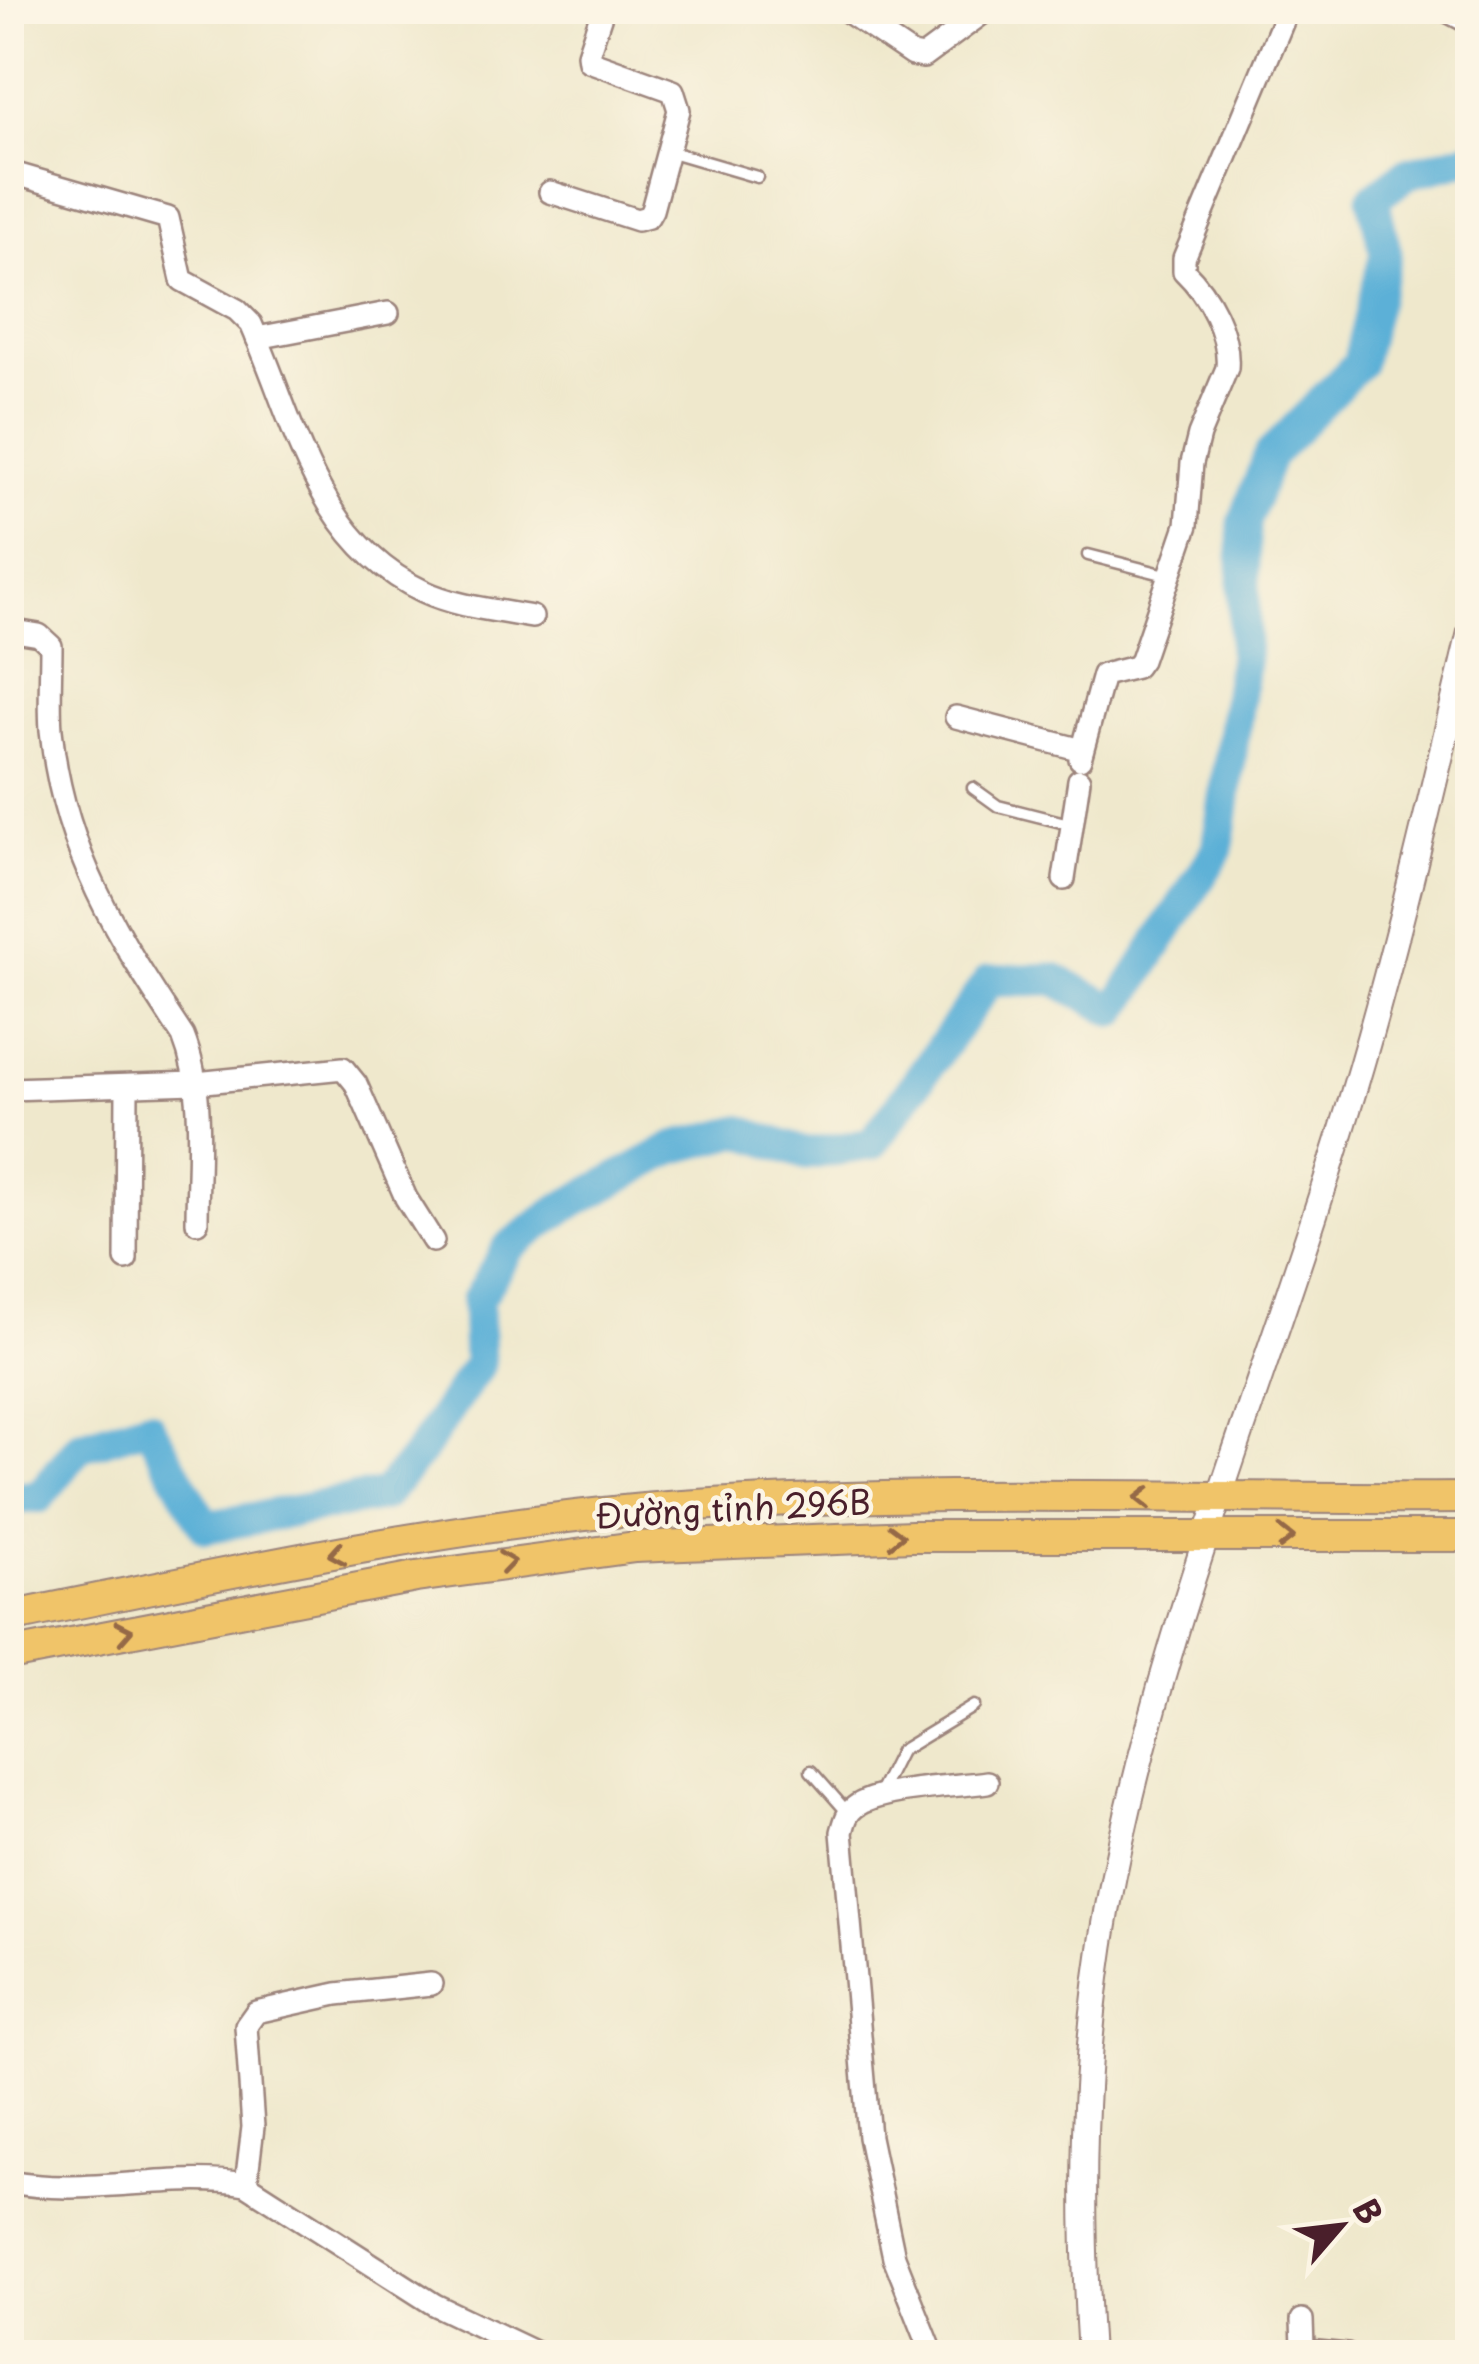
<svg xmlns="http://www.w3.org/2000/svg" width="1479" height="2364" font-family="'Playpen Sans',sans-serif">
<style>
.lines{fill:none;stroke-linecap:round;stroke-linejoin:round}
.river{stroke:#5bb0d7;stroke-width:33}
.service-casing{stroke:#9c847c;stroke-width:15}
.minor-casing{stroke:#9c847c;stroke-width:26}
.tertiary-casing{stroke:#9c847c;stroke-width:28}
.primary-casing{stroke:#9c847c;stroke-width:34}
.service{stroke:#fff;stroke-width:10}
.minor{stroke:#fff;stroke-width:21}
.tertiary{stroke:#fff;stroke-width:24}
.primary{stroke:#f0c469;stroke-width:30}
.oneway{stroke:#956947}
.labels{text-anchor:middle;stroke-width:9;stroke-linejoin:round;paint-order:stroke}
.street-label{font-size:33px;fill:#4a1f2b;stroke:#fcf5e5}
</style>
<rect width="100%" height="100%" fill="#fcf5e5"/>
<filter id="ink" filterUnits="userSpaceOnUse"><feTurbulence type="fractalNoise" baseFrequency=".00833" numOctaves="2"/><feDisplacementMap in="SourceGraphic" scale="24" xChannelSelector="R" yChannelSelector="G"/><feConvolveMatrix kernelMatrix="1 2 1 2 8 2 1 2 1" color-interpolation-filters="sRGB"/></filter>
<filter id="wash" filterUnits="userSpaceOnUse"><feTurbulence type="fractalNoise" baseFrequency=".004" numOctaves="4" result="noise"/><feDisplacementMap in="SourceGraphic" scale="48" xChannelSelector="R" yChannelSelector="G"/><feGaussianBlur stdDeviation="2.7" result="paint"/><feColorMatrix in="noise" values="0 0 0 0 0 0 0 0 0 0 0 0 0 0 0 0 0 1.4 0 .05"/><feComposite in="paint" operator="in"/></filter>
<g filter="url(#wash)">
<rect width="100%" height="100%" fill="#efe8cc"/>
<g class="lines">
<path class="river" d="M 9,1498 L 39,1497 L 80,1446 L 148,1425 L 206,1527 L 384,1495 L 419,1453 L 479,1364 L 477,1300 L 509,1247 L 561,1209 L 674,1148 L 740,1131 L 806,1154 L 872,1144 L 989,981 L 1055,979 L 1115,1011 L 1218,849 L 1244,656 L 1244,523 L 1269,456 L 1358,364 L 1386,254 L 1373,199 L 1408,173 L 1470,157"/>
</g>
</g>
<g filter="url(#ink)">
<g class="lines">
<g class="service-casing">
<g id="service">
<path d="M 668,151 L 757,177"/>
<path d="M 1088,555 L 1170,576"/>
<path d="M 973,788 L 998,806 L 1073,825"/>
<path d="M 811,1771 L 848,1813"/>
<path d="M 878,1795 L 900,1751 L 974,1706"/>
</g>
</g>
<g class="minor-casing">
<g id="minor">
<path d="M 844,9 L 912,55 L 923,57 L 988,9"/>
<path d="M 1443,9 L 1470,23"/>
<path d="M 9,172 L 168,218 L 182,280 L 237,310 L 251,324 C 295,422 316,541 423,591 C 457,607 496,610 532,617"/>
<path d="M 550,192 L 637,220 L 648,217 L 652,210 L 679,110 L 673,91 L 589,61 L 588,54 L 603,9"/>
<path d="M 257,338 L 388,313"/>
<path d="M 9,630 L 39,635 L 51,646 C 51,674 49,702 51,730 C 62,849 119,940 183,1036 C 206,1093 197,1161 197,1222"/>
<path d="M 956,717 L 1082,750"/>
<path d="M 1080,759 L 1103,675 L 1136,667 L 1141,660 L 1187,525 L 1192,463 L 1199,435 L 1227,368 C 1230,334 1208,294 1184,271 L 1184,258 L 1288,9"/>
<path d="M 1064,879 L 1079,780"/>
<path d="M 9,1089 L 196,1083 L 343,1068 L 356,1084 L 406,1198 L 433,1241"/>
<path d="M 126,1259 L 127,1086"/>
<path d="M 1468,2004 L 1470,2062"/>
<path d="M 9,2182 C 88,2197 167,2172 246,2184 L 435,2305 L 540,2355"/>
<path d="M 246,2184 L 253,2127 L 246,2026 L 256,2012 L 337,1994 L 431,1984"/>
<path d="M 1302,2320 L 1303,2347 L 1308,2351 L 1347,2355"/>
<path d="M 933,2355 L 894,2257 L 869,2137 L 842,1832 C 845,1822 846,1814 855,1807 C 880,1788 954,1787 987,1782"/>
</g>
</g>
<g class="tertiary-casing">
<path id="tertiary" d="M 1090,2355 C 1080,2207 1081,2059 1107,1912 C 1155,1641 1264,1386 1344,1123 C 1394,962 1431,796 1470,632"/>
</g>
<g class="primary-casing">
<g id="primary">
<path d="M 9,1617 C 219,1575 430,1528 644,1509 C 916,1486 1197,1500 1470,1498"/>
<path d="M 9,1655 L 416,1577 L 635,1547 L 912,1536 L 1470,1536"/>
</g>
</g>
<use href="#service" class="service"/>
<use href="#minor" class="minor"/>
<use href="#tertiary" class="tertiary"/>
<use href="#primary" class="primary"/>
</g>
<defs><path id="oneway-chevron" d="M-2-3.5L2.5 0L-2 3.5" fill="none" stroke-width="1.6" stroke-linecap="round" stroke-linejoin="round" transform="scale(3)"/></defs>
<g class="oneway">
<use href="#oneway-chevron" transform="translate(1143 1498) rotate(180)"/>
<use href="#oneway-chevron" transform="translate(896 1536) rotate(-1)"/>
<use href="#oneway-chevron" transform="translate(1286 1537)"/>
<use href="#oneway-chevron" transform="translate(337 1554) rotate(170)"/>
<use href="#oneway-chevron" transform="translate(507 1562) rotate(-8)"/>
<use href="#oneway-chevron" transform="translate(124 1632) rotate(-11)"/>
</g>
</g>
<g class="labels">
<g class="street-label">
<text transform="translate(733 1509) rotate(-3)" y="12">Đường tỉnh 296B</text>
</g>
</g>
<rect width="1479" height="2364" fill="none" stroke="#fcf5e5" stroke-width="48"/>
<g transform="translate(1341 2226) rotate(62)" stroke="#fcf5e5" stroke-width="9" paint-order="stroke">
<path d="M0-9L21 45L0 30L-21 45Z" fill="#4a1f2b"/>
<text y="-18" font-size="33" font-weight="bold" text-anchor="middle" fill="#4a1f2b">B</text>
</g>
</svg>
